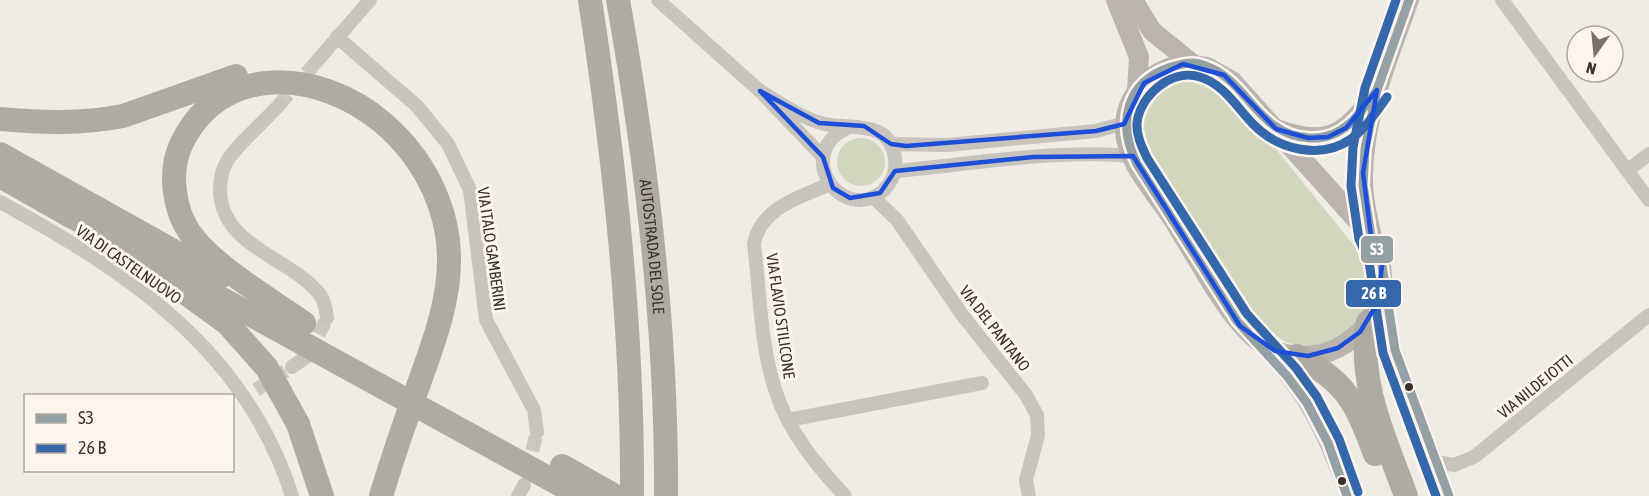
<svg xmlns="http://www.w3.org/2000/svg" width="1649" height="496" font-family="'Asap Condensed',sans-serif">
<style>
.green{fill:#d1d6bf}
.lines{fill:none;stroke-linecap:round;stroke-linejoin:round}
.street-tunnel{stroke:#ccc6c0;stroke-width:14;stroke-dasharray:14 7;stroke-linecap:butt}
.street{stroke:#c9c3be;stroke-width:14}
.secondary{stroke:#bab3ae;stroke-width:20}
.highway{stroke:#afaaa4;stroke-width:24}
.highway-bridge{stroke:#afaaa4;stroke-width:24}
.bus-1-casing{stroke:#fbf5ee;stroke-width:14}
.bus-2-casing{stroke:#fbf5ee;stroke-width:14}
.bus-1{stroke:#95a0a4;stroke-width:9}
.bus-2{stroke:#3567ab;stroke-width:9}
.marked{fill:none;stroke:#1d4ed8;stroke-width:4.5;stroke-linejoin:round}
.bus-dot{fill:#3b302b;stroke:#fbf5ee;stroke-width:2}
.labels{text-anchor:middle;stroke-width:6;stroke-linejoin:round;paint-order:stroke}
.street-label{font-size:16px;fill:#3b302b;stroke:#fbf5ee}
.line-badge{stroke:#fbf5ee;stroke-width:2}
.badge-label{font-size:16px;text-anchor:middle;font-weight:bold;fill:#fff}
</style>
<rect width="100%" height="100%" fill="#f0ebe5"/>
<g class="green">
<path d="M 1191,76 L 1215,84 L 1241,106 L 1369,264 C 1369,280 1371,304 1360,319 C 1344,343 1306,355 1281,339 C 1272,334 1264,324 1256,317 L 1141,146 C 1132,104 1149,82 1191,76 Z"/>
<circle cx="861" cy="162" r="24"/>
</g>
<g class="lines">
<g class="street-tunnel">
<path d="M 279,105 L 317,61"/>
<path d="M 309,353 L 327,318"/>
<path d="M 256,390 L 292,367"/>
<path d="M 527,471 L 537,432"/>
</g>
<g class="street">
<path d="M 658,0 L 760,91 L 823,157"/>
<path d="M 1502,0 L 1649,200"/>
<path d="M 337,37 L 417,106 L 448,144 L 470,190 L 486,320 L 534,410 L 537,432"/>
<path d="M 317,61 L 370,0"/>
<path d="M 760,91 C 779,102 799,117 821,123 C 847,131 890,117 895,158 C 897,170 892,182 883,191 C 843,225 792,155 847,128"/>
<path d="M 279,105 C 265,121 235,146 226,163 C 222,171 220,182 220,190 C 221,248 292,257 321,296 C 325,302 326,311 327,318"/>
<path d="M 891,144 L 947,145 L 1096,131 L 1125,123"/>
<path d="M 1628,170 L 1649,154"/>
<path d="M 895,171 C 973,164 1054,149 1133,156"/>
<path d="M 830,184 C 800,197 760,208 754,244 C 760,291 760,343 775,389 C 787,430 817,466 845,496"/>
<path d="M 873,197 L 897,220 L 963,316 L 1026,395 L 1037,415 L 1038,435 L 1026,480 L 1029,496"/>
<path d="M 0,202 C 128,272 246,350 292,496"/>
<path d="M 1384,290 L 1395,350 L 1449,496"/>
<path d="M 1260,346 C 1306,393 1325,435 1347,496"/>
<path d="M 292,367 L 307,356"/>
<path d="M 788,420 L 982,383"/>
<path d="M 1436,462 L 1454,465 L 1474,457 L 1649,315"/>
<path d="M 518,496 L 524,485"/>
</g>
<g class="secondary">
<path d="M 1116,0 L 1139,57 L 1137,90"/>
<path d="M 1133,0 L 1152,31 L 1194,65"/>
<path d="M 1183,64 L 1207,67 L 1232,81 L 1371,236 C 1386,264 1386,295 1368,322 C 1356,339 1336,352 1316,355 C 1264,363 1239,325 1214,287 C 1201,265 1187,243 1174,221 C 1157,194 1126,163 1125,130 C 1124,95 1151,70 1183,64 Z"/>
<path d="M 1276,129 C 1323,146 1344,138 1372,97"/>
<path d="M 1371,233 C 1367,214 1362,194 1363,174 C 1364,113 1389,56 1409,0"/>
</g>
<g class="highway">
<path d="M 590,0 C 615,164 633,330 632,496"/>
<path id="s1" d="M 618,0 C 647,163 667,330 666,496"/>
<path d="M 0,119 C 43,123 81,124 123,116 L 236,76"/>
<path d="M 0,154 L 220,277"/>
<path d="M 0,176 L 69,215"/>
<path d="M 1368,322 C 1357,383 1386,440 1406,496"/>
<path d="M 304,323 C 270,299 213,266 190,233 C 174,210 169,173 180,147 C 218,61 320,69 383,123 C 422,156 448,205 449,257 C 450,302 432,347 417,389 C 404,424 392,460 381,496"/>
<path d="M 1297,356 C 1346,381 1356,403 1375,454"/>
<path d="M 298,424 L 322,496"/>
</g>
<g class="highway-bridge">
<path d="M 69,215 L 581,496"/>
<path d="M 184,292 L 227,323 L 267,368 L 298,424"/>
<path d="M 562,466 L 615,496"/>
</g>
<g class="bus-1-casing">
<g id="bus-1">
<path d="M 1409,0 L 1377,90 L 1365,149 L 1363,185 L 1371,236 L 1381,259 L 1395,350 L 1449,496"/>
<path d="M 1347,496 L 1328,443 L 1307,403 L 1287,376 L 1237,321 L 1137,164 C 1117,124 1125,82 1171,67 C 1181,64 1192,61 1203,65 C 1249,79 1255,135 1310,138 C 1343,140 1360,114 1377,90"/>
</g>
</g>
<g class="bus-2-casing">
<g id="bus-2">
<path d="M 1396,0 L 1365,88 L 1353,147 L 1351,186 L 1359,239 L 1369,262 L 1383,353 L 1436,496"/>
<path d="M 1358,492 L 1339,439 L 1317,397 L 1296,368 L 1247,314 L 1147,158 C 1142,147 1136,135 1137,123 C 1140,95 1172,68 1200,77 C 1224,84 1238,109 1254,125 C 1279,150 1321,160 1351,139 C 1366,128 1376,112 1387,97"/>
</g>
</g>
<use href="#bus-1" class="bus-1"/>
<use href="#bus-2" class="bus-2"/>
</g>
<path class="marked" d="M 1183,64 L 1224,75 L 1276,129 L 1308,138 L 1328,137 L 1346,128 L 1377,90 L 1363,173 L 1371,236 L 1382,265 L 1378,302 L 1360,332 L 1338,348 L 1308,356 L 1275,351 L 1240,326 L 1133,156 L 1033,157 L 895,171 L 880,193 L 850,198 L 833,188 L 823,157 L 760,91 L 819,123 L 864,126 L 891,144 L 906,146 L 1096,131 L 1124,124 L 1144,83 Z"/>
<g class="bus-dot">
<circle cx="1409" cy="387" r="5"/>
<circle cx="1342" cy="481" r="5"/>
</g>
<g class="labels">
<g class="street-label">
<text dy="6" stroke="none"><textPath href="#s1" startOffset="249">AUTOSTRADA DEL SOLE</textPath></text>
<text transform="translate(492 249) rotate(82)" y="6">VIA ITALO GAMBERINI</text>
<text transform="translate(129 264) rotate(35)" y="6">VIA DI CASTELNUOVO</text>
<text transform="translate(781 316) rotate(82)" y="6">VIA FLAVIO STILICONE</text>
<text transform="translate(995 328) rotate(52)" y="6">VIA DEL PANTANO</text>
<text transform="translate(1535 386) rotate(-39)" y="6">VIA NILDE IOTTI</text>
</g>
</g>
<g class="line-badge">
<rect x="1360" y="235" width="34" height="29" rx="6" fill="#95a0a4"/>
<rect x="1345" y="279" width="57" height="29" rx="6" fill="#3567ab"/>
</g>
<g class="badge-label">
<text x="1377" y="255">S3</text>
<text x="1374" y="299">26 B</text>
</g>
<rect x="24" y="394" width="210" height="78" fill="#fbf5ee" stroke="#aea6a0" stroke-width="1.5"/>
<rect x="36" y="414" width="30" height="9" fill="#95a0a4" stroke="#aea6a0" stroke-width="1.5"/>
<text x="78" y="424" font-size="18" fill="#3b302b">S3</text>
<rect x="36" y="444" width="30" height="9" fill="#3567ab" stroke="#aea6a0" stroke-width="1.5"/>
<text x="78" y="454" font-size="18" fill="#3b302b">26 B</text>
<g transform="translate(1595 54) rotate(195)"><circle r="28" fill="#fbf5ee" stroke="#aea6a0" stroke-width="1.5"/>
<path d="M0-4.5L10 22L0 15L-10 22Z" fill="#7a716c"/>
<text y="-9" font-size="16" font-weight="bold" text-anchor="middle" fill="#3b302b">N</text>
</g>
</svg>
